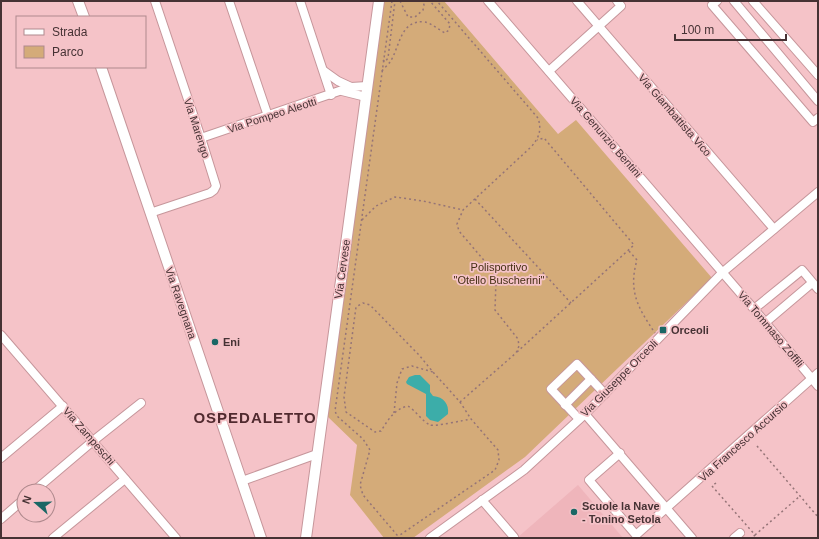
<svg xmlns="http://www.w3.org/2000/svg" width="819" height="539" font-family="Helvetica,sans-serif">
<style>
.built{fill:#efb5bb}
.green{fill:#d4ab79}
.water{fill:#3cada9}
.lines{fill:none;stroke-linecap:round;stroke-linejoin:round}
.minor-casing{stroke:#c6969b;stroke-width:10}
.major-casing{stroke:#c6969b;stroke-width:12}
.path{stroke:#957477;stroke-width:1.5;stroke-dasharray:2 3;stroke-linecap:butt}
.minor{stroke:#fff;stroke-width:8}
.major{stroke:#fff;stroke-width:10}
.poi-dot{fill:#1a6765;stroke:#f5c3c8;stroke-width:1.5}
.labels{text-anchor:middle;stroke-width:3.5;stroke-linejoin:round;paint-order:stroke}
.street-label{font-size:11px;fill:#463234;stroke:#f5c3c8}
.park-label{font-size:11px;fill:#453014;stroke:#f5c3c8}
.poi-label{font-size:11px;font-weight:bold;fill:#463234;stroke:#f5c3c8;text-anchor:start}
.district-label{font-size:15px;font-weight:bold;letter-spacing:1px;fill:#512a2f;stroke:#f5c3c8}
</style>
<rect width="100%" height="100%" fill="#f5c3c8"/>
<path class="built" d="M 578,485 L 623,538 L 517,538 Z"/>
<path class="green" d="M 383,1 L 444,1 L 558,134 L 576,120 L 712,278 L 525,457 L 413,538 L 384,538 L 350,495 L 357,445 L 327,416 Z"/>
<path class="water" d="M 415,375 L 420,375 L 430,385 L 430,392 L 433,396 C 444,397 449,404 448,414 L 438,422 L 430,420 L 426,416 L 426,394 L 407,384 L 406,382 L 409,377 Z"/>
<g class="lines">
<g class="minor-casing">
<g id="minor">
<path d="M 229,1 L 268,116"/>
<path d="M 300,1 L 331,95"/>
<path d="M 488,1 L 754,309 L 818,386"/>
<path d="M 577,1 L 774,229"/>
<path d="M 717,1 L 712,5 L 813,122 L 818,118"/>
<path d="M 734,1 L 818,101"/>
<path d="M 753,1 L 818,75"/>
<path d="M 324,71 L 338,81 L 351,87"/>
<path d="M 549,71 L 621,6 L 617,1"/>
<path d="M 342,91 L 366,97"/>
<path d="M 201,138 L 351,87 L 367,86"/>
<path d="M 150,213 L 210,193 L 214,190 L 216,186 L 201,138 L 155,1"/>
<path d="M 754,309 L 802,270 L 818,289"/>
<path d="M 766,322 L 812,283"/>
<path d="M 1,335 L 176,538"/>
<path d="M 565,405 L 591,379"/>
<path d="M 585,414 L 692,538"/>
<path d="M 579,419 L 551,389 L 577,364 L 605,394"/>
<path d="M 620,453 L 589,480 L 636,535 L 818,373"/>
<path d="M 1,458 L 63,406"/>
<path d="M 242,481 L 317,454"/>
<path d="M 34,491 L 93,441 L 141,403"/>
<path d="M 482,500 L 514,537"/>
<path d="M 1,519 L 24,499"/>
<path d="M 53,538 L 125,479"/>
<path d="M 430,538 L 524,470 L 585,414 L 723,272 L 818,192"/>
<path d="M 734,538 L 740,533"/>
</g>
</g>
<g class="major-casing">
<g id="major">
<path d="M 78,1 L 84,17"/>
<path d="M 101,67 L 261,538"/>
<path d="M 306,538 L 379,1"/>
</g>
</g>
<g class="path">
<path d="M 392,1 L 335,411 L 337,416 L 363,439 L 370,450 L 360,485 L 363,495 L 397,535 L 400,535 L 495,470 L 499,460 L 498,450 L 471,419 C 465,420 433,427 430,425 C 423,422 415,410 408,406 C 394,409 388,420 381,431 L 375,432 L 346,412 L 344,397 L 356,307 L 363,303 L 370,305 L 419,355 L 433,372 L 460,402 L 516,353 L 519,346 L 518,339 L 495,310 L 496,280 L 493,271 L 459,231 L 457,224 L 463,210 L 531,147 C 539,138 542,130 538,118 L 437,1"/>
<path d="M 400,1 L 408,17 L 415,17 L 423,10 L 424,5 L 423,1"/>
<path d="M 383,60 L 385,62 L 388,58 L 395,1"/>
<path d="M 382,71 C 384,68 388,65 390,62 C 400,47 400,19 425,22 C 431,23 439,30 445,33 L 449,30 L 450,24 L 430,1"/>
<path d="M 475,199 L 571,303"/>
<path d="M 362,220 L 376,206 L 395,197 L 423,201 L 463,210"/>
<path d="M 629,251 L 637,260 C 628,291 638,308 655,333"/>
<path d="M 517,352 L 634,245 L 544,138 L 537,140"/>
<path d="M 460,402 L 471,419"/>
<path d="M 394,413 L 397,383 L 402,369 L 412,366 L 433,372"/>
<path d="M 757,446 L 818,517"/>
<path d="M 716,483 L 712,486 L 755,535 L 752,538"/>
<path d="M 755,535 L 800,496"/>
</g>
<use href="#minor" class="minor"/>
<use href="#major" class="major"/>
</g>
<g class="poi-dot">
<rect x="659" y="326" width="8" height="8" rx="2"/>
<circle cx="215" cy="342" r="4"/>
<circle cx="574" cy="512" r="4"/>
</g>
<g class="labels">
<g class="street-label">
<text transform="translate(272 115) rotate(-18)" y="4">Via Pompeo Aleotti</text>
<text transform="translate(675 115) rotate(49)" y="4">Via Giambattista Vico</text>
<text transform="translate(197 128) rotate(72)" y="4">Via Marengo</text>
<text transform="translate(606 137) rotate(49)" y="4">Via Genunzio Bentini</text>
<text transform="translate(342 269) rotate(-82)" y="4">Via Cervese</text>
<text transform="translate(181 303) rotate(71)" y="4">Via Ravegnana</text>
<text transform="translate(771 329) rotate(50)" y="4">Via Tommaso Zoffili</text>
<text transform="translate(619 378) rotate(-45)" y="4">Via Giuseppe Orceoli</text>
<text transform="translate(89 436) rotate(49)" y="4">Via Zampeschi</text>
<text transform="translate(743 441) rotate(-42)" y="4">Via Francesco Accursio</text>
</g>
<g class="park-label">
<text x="499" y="271">Polisportivo<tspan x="499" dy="13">"Otello Buscherini"</tspan></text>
</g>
<g class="poi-label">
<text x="671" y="334">Orceoli</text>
<text x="223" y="346">Eni</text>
<text x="582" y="510">Scuole la Nave<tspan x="582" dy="13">- Tonino Setola</tspan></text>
</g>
<g class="district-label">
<text x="255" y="423">OSPEDALETTO</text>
</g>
</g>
<rect width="819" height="539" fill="none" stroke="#463234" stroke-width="4"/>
<rect x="16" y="16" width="130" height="52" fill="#f5c3c8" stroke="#af898d"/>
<rect x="24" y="29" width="20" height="6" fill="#ffffff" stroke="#af898d"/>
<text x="52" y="36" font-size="12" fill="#463234">Strada</text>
<rect x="24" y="46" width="20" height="12" fill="#d4ab79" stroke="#af898d"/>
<text x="52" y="56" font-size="12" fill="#463234">Parco</text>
<g transform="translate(36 503) rotate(290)"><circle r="19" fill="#f5c3c8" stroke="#af898d"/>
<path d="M0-3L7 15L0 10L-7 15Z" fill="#1a6765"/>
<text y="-6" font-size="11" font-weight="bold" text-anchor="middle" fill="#463234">N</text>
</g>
<path d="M675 34v6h111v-6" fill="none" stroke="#463234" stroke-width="2"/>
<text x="681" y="34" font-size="12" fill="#463234" stroke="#f5c3c8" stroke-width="3" paint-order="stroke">100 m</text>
</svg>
